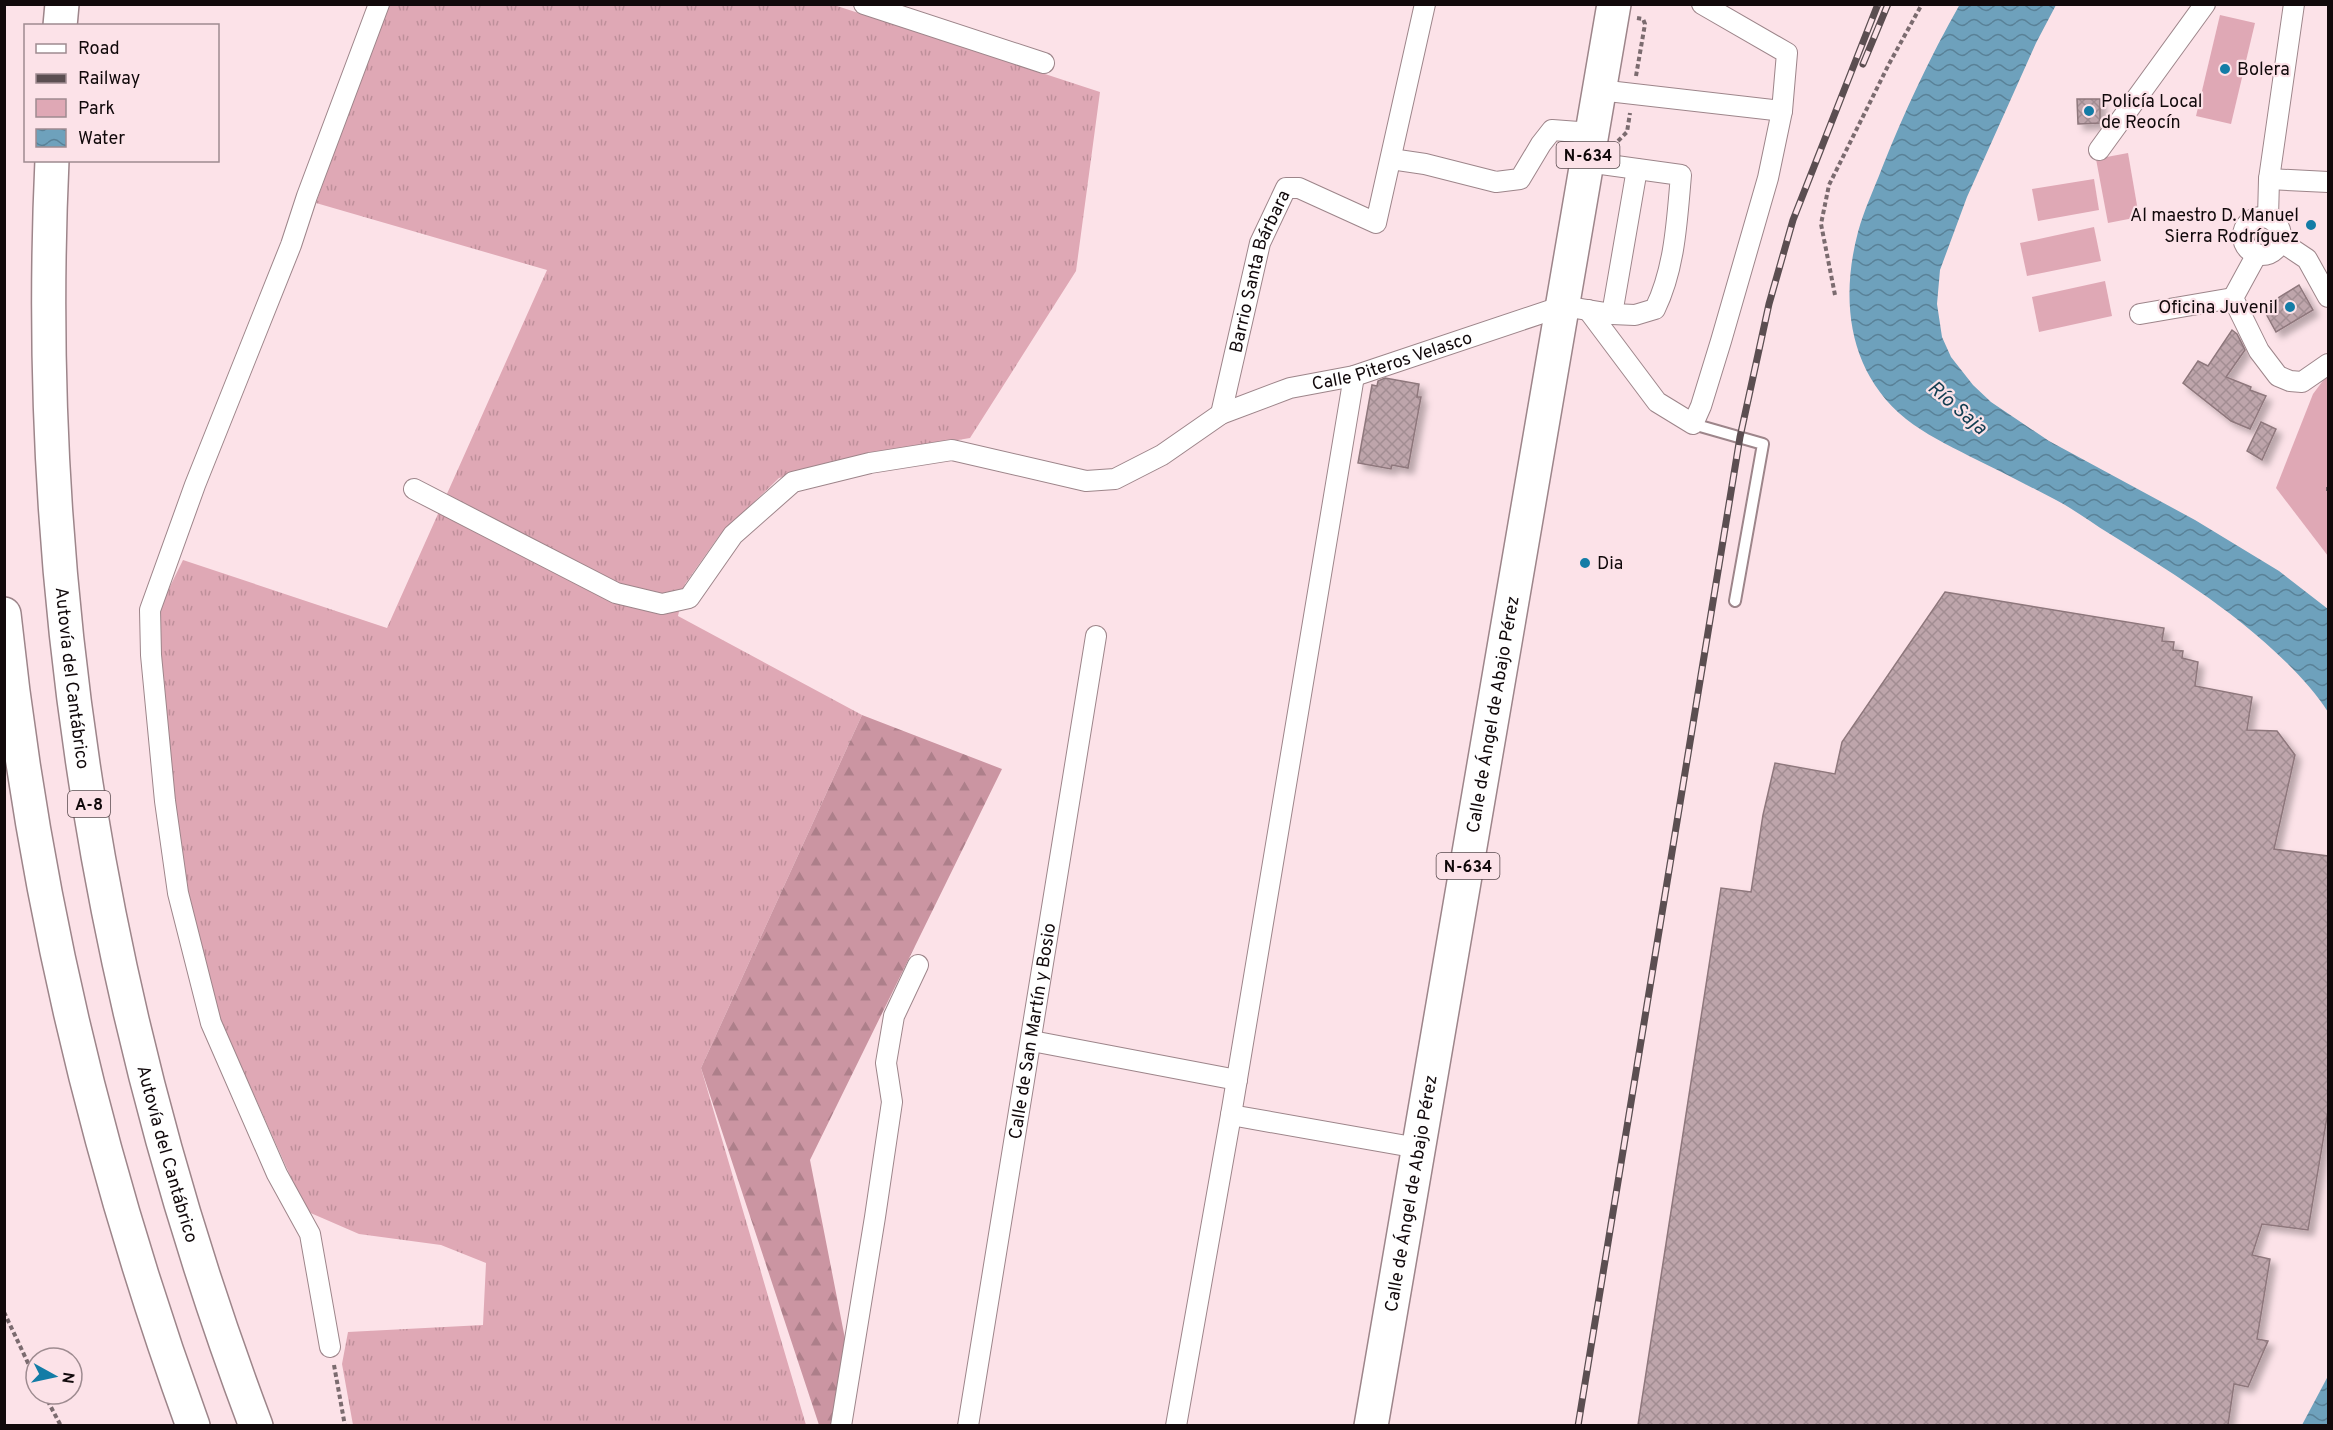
<svg xmlns="http://www.w3.org/2000/svg" width="2333" height="1430" font-family="Overpass,sans-serif">
<style>
.grass{fill:url(#grass-tufts)}
.forest{fill:url(#forest-firs)}
.park{fill:#dfa8b5}
.water{fill:url(#water-waves)}
.building{fill:url(#building-cross-hatch);stroke:#8e777c;stroke-width:1.5;filter:url(#shadow)}
.lines{fill:none;stroke-linecap:round;stroke-linejoin:round}
.service-casing{stroke:#9d858a;stroke-width:14}
.minor-casing{stroke:#9d858a;stroke-width:22}
.trunk-casing{stroke:#9d858a;stroke-width:36}
.motorway-casing{stroke:#9d858a;stroke-width:36}
.path{stroke:#7b6b6f;stroke-width:4;stroke-dasharray:4.5 3;stroke-linecap:butt}
.service{stroke:#fff;stroke-width:10}
.minor{stroke:#fff;stroke-width:20}
.trunk{stroke:#fff;stroke-width:33}
.motorway{stroke:#fff;stroke-width:33}
.rail-casing{stroke:#5b4e51;stroke-width:7}
.rail{stroke:#fce2e8;stroke-width:4.5;stroke-dasharray:14;stroke-linecap:butt}
.poi-dot{fill:#137ca6;stroke:#fce2e8;stroke-width:2}
.labels{text-anchor:middle;stroke-width:4.5;stroke-linejoin:round;paint-order:stroke}
.shield{fill:#fce2e8;stroke:#584a4d;stroke-width:1.5}
.shield-label{font-size:16px;font-weight:bold;fill:#11090b}
.poi-label{font-size:18px;fill:#11090b;stroke:#fce2e8;text-anchor:start}
.street-label{font-size:18px;fill:#11090b;stroke:#fce2e8}
.water-label{font-size:20px;font-style:italic;fill:#123e52;stroke:#fce2e8}
</style>
<defs>
<pattern id="grass-tufts" width="24" height="20" patternUnits="userSpaceOnUse" patternTransform="scale(1.5)"><rect width="24" height="20" fill="#dfa8b5"/><path d="M3 7l-1-3M5 7V3M7 7l1-3M15 17l-1-3M17 17v-4M19 17l1-3" fill="none" stroke="#be8f9a"/></pattern>
<pattern id="forest-firs" width="22" height="20" patternUnits="userSpaceOnUse" patternTransform="scale(1.5)"><rect width="22" height="20" fill="#cb95a2"/><path d="M5 1l3.5 6h-7zM16 11l3.5 6h-7z" fill="#ad7f8a"/></pattern>
<pattern id="water-waves" width="16" height="10" patternUnits="userSpaceOnUse" patternTransform="scale(1.5)"><rect width="16" height="10" fill="#6ea1bc"/><path d="M0 5q4-4 8 0t8 0" fill="none" stroke="#598197"/></pattern>
<pattern id="building-cross-hatch" width="8" height="8" patternUnits="userSpaceOnUse" patternTransform="scale(1.5)"><rect width="8" height="8" fill="#bea5ab"/><path d="M0 0l8 8M0 8l8-8" fill="none" stroke="#a28d92"/></pattern>
<filter id="shadow"><feDropShadow dx="5.5" dy="5.5" stdDeviation="3" flood-color="#0004"/></filter>
</defs>
<rect width="100%" height="100%" fill="#fce2e8"/>
<path class="grass" d="M 386,5 L 834,5 L 1100,92 L 1076,271 L 970,438 L 875,454 L 779,478 L 719,536 L 685,584 L 678,616 L 862,715 L 701,1068 L 806,1425 L 353,1425 L 342,1364 L 348,1332 L 483,1325 L 486,1263 L 441,1245 L 359,1234 L 306,1211 L 219,1017 L 195,937 L 175,818 L 156,655 L 157,613 L 183,560 L 387,628 L 547,270 L 316,203 Z"/>
<path class="forest" d="M 862,715 L 1002,769 L 810,1160 L 847,1349 L 839,1425 L 819,1425 L 701,1068 Z"/>
<g class="park">
<path d="M 2220,15 L 2255,23 L 2231,124 L 2196,116 Z"/>
<path d="M 2128,153 L 2139,217 L 2108,223 L 2096,159 Z"/>
<path d="M 2094,179 L 2099,210 L 2038,221 L 2032,189 Z"/>
<path d="M 2094,227 L 2101,261 L 2027,276 L 2020,243 Z"/>
<path d="M 2105,281 L 2112,316 L 2039,332 L 2032,297 Z"/>
<path d="M 2328,374 L 2328,556 L 2276,488 L 2313,394 Z"/>
</g>
<g class="water">
<path d="M 1960,4 L 2056,5 L 2036,43 L 1967,197 L 1940,270 L 1937,304 L 1942,337 L 1951,357 L 1973,385 L 1991,402 L 2049,441 L 2195,520 L 2279,571 L 2328,609 L 2328,712 C 2300,668 2240,619 2197,590 C 2168,570 2139,552 2110,534 C 2092,523 2075,510 2056,500 C 2027,485 1998,470 1969,456 C 1948,445 1925,434 1906,419 C 1848,372 1840,300 1858,232 C 1864,210 1874,189 1882,168 C 1904,112 1930,57 1960,4 Z"/>
<path d="M 2328,1376 L 2328,1425 L 2302,1425 Z"/>
</g>
<g class="building">
<path d="M 2077,99 L 2100,99 L 2100,123 L 2078,124 Z"/>
<path d="M 2299,285 L 2313,310 L 2276,332 L 2264,310 L 2274,304 L 2273,301 Z"/>
<path d="M 2232,330 L 2237,334 L 2245,350 L 2226,377 L 2251,387 L 2250,390 L 2266,396 L 2250,429 L 2231,421 L 2183,383 L 2198,361 L 2208,366 Z"/>
<path d="M 1385,378 L 1419,384 L 1417,397 L 1421,397 L 1408,468 L 1392,465 L 1391,469 L 1358,463 L 1372,385 L 1377,386 L 1378,381 Z"/>
<path d="M 2261,422 L 2276,429 L 2262,460 L 2247,451 Z"/>
<path d="M 1945,592 L 2164,628 L 2162,641 L 2174,642 L 2173,650 L 2183,651 L 2182,658 L 2198,662 L 2195,686 L 2252,697 L 2247,730 L 2277,731 L 2295,755 L 2274,849 L 2328,856 L 2328,1111 L 2308,1230 L 2262,1224 L 2252,1255 L 2270,1259 L 2257,1339 L 2268,1341 L 2248,1387 L 2234,1384 L 2228,1425 L 1638,1425 L 1721,888 L 1751,892 L 1763,815 L 1775,763 L 1835,774 L 1842,742 Z"/>
</g>
<g class="lines">
<g class="service-casing">
<path id="service" d="M 1693,424 L 1763,444 L 1735,601"/>
</g>
<g class="minor-casing">
<g id="minor">
<path d="M 864,4 L 1044,63"/>
<path d="M 1599,90 L 1782,111 L 1787,53 L 1702,4"/>
<path d="M 2099,150 L 2205,4"/>
<path d="M 1391,159 L 1425,164 L 1496,182 L 1520,179 L 1541,144 L 1552,130 L 1592,133"/>
<path d="M 2269,179 L 2328,182"/>
<circle cx="2262" cy="236" r="19"/>
<path d="M 2268,218 L 2269,179 L 2294,4"/>
<path d="M 2280,241 L 2307,259 L 2328,297"/>
<path d="M 2257,254 L 2233,298 L 2259,351 L 2278,376 L 2290,381 L 2302,382 L 2328,364"/>
<path d="M 1588,310 L 1657,402 L 1693,424 L 1701,406 L 1721,341 L 1768,178 L 1782,111"/>
<path d="M 1612,314 L 1637,169"/>
<path d="M 2140,314 L 2233,298"/>
<path id="s1" d="M 1221,414 L 1260,243 L 1286,188 L 1299,188 L 1376,223 L 1425,4"/>
<path id="s2" d="M 414,489 L 616,593 L 662,604 L 689,598 L 733,535 L 793,482 L 870,463 L 952,450 L 1086,481 L 1115,479 L 1162,455 L 1221,414 L 1290,388 L 1354,376 L 1563,306 L 1612,314 L 1635,315 L 1655,309 C 1675,268 1677,220 1681,175 L 1587,162"/>
<path d="M 1032,1041 L 1237,1080"/>
<path d="M 1231,1115 L 1418,1148"/>
<path d="M 330,1347 L 310,1234 L 277,1174 L 211,1023 L 178,893 L 165,801 L 151,655 L 150,610 L 195,485 L 291,245 L 307,196 L 379,4"/>
<path d="M 841,1426 L 875,1217 L 892,1102 L 886,1063 L 894,1016 L 918,965"/>
<path id="s3" d="M 968,1426 L 1096,636"/>
<path d="M 1176,1426 L 1231,1115 L 1354,376"/>
</g>
</g>
<g class="trunk-casing">
<g id="trunk">
<path id="s4" d="M 1371,1426 L 1614,4"/>
</g>
</g>
<g class="motorway-casing">
<g id="motorway">
<path d="M 60,26 L 62,4"/>
<path id="s5" d="M 52,160 C 32,593 103,1021 256,1426"/>
<path d="M 4,614 C 33,893 97,1162 193,1426"/>
</g>
</g>
<g class="path">
<path d="M 1636,76 L 1645,24 L 1643,19 L 1637,18"/>
<path d="M 1618,141 L 1627,132 L 1630,113"/>
<path d="M 1835,295 L 1821,224 L 1829,185 L 1889,64 L 1922,4"/>
<path d="M 2328,487 L 2328,491"/>
<path d="M 4,1312 L 36,1380"/>
<path d="M 334,1365 L 345,1426"/>
<path d="M 44,1394 L 61,1426"/>
</g>
<use href="#service" class="service"/>
<use href="#minor" class="minor"/>
<use href="#trunk" class="trunk"/>
<use href="#motorway" class="motorway"/>
<g class="rail-casing">
<g id="rail">
<path d="M 1863,64 L 1888,4"/>
<path d="M 1578,1426 L 1740,437 L 1769,304 L 1793,220 L 1878,4"/>
</g>
</g>
<use href="#rail" class="rail"/>
</g>
<g class="poi-dot">
<circle cx="2225" cy="69" r="6"/>
<circle cx="2089" cy="111" r="6"/>
<circle cx="2311" cy="225" r="6"/>
<circle cx="2290" cy="307" r="6"/>
<circle cx="1585" cy="563" r="6"/>
</g>
<g class="labels">
<g class="shield">
<rect x="1556.5" y="142" width="63" height="26" rx="4.5"/>
<rect x="68" y="791" width="42" height="26" rx="4.5"/>
<rect x="1436.5" y="853" width="63" height="26" rx="4.5"/>
</g>
<g class="shield-label">
<text x="1588" y="161">N-634</text>
<text x="89" y="810">A-8</text>
<text x="1468" y="872">N-634</text>
</g>
<g class="poi-label">
<text x="2237" y="75">Bolera</text>
<text x="2101" y="107">Policía Local<tspan x="2101" dy="21">de Reocín</tspan></text>
<text x="2299" y="221" text-anchor="end">Al maestro D. Manuel<tspan x="2299" dy="21">Sierra Rodríguez</tspan></text>
<text x="2278" y="313" text-anchor="end">Oficina Juvenil</text>
<text x="1597" y="569">Dia</text>
</g>
<g class="street-label">
<text dy="6" stroke="none"><textPath href="#s1" startOffset="148">Barrio Santa Bárbara</textPath></text>
<text dy="6" stroke="none"><textPath href="#s2" startOffset="1092">Calle Piteros Velasco</textPath></text>
<text dy="6" stroke="none"><textPath href="#s5" startOffset="519">Autovía del Cantábrico</textPath></text>
<text dy="6" stroke="none"><textPath href="#s4" startOffset="722">Calle de Ángel de Abajo Pérez</textPath></text>
<text dy="6" stroke="none"><textPath href="#s3" startOffset="400">Calle de San Martín y Bosio</textPath></text>
<text dy="6" stroke="none"><textPath href="#s5" startOffset="1005">Autovía del Cantábrico</textPath></text>
<text dy="6" stroke="none"><textPath href="#s4" startOffset="236">Calle de Ángel de Abajo Pérez</textPath></text>
</g>
<g class="water-label">
<text transform="translate(1958 407) rotate(41)" y="7">Río Saja</text>
</g>
</g>
<rect width="2333" height="1430" fill="none" stroke="#11090b" stroke-width="12"/>
<rect x="24" y="24" width="195" height="138" fill="#fce2e8" stroke="#9e8b90" stroke-width="1.5"/>
<rect x="36" y="44" width="30" height="9" fill="#ffffff" stroke="#9e8b90" stroke-width="1.5"/>
<text x="78" y="54" font-size="18" fill="#11090b">Road</text>
<rect x="36" y="74" width="30" height="9" fill="#5b4e51" stroke="#9e8b90" stroke-width="1.5"/>
<text x="78" y="84" font-size="18" fill="#11090b">Railway</text>
<rect x="36" y="99" width="30" height="18" fill="#dfa8b5" stroke="#9e8b90" stroke-width="1.5"/>
<text x="78" y="114" font-size="18" fill="#11090b">Park</text>
<rect x="36" y="129" width="30" height="18" fill="url(#water-waves)" stroke="#9e8b90" stroke-width="1.5"/>
<text x="78" y="144" font-size="18" fill="#11090b">Water</text>
<g transform="translate(54 1376) rotate(98)"><circle r="28" fill="#fce2e8" stroke="#9e8b90" stroke-width="1.5"/>
<path d="M0-4.5L10 22L0 15L-10 22Z" fill="#137ca6"/>
<text y="-9" font-size="16" font-weight="bold" text-anchor="middle" fill="#11090b">N</text>
</g>
</svg>
